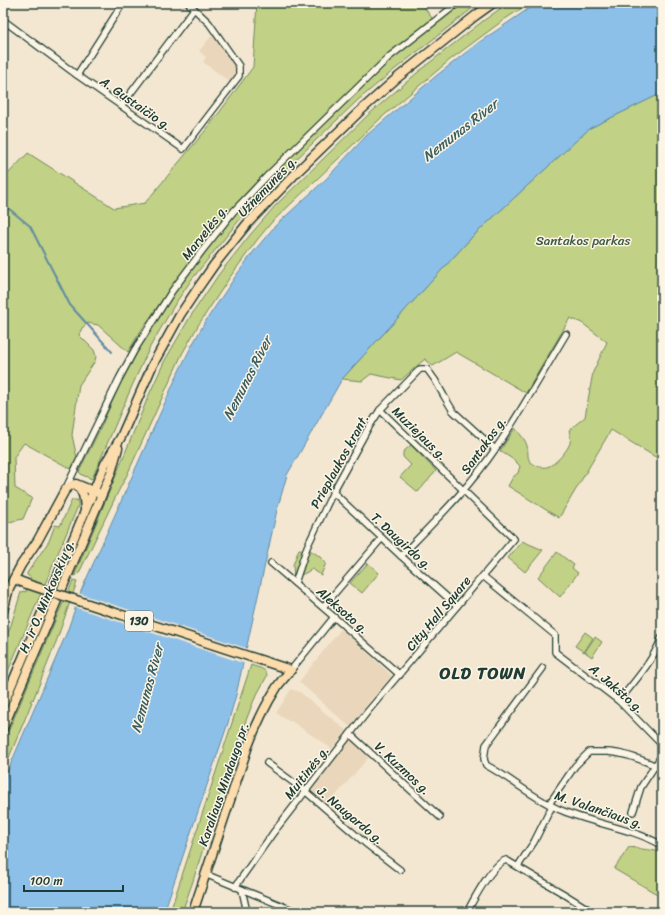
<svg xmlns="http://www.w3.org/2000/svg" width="665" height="915" font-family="Sriracha,sans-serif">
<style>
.built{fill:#ead7bb}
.green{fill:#c1d185;stroke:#70875c}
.water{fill:#8dc0e9;stroke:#618ca1}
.pier{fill:#f4e7d2}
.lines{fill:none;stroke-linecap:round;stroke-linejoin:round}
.stream{stroke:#618ca1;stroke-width:2}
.minor-casing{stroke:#1f3d34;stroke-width:8}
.primary-casing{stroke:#1f3d34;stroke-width:11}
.minor{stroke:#fcf5e5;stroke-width:5.5}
.primary{stroke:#fcdcac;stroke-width:8}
.primary-bridge-casing{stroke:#1f3d34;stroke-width:11;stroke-linecap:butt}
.primary-bridge{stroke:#fcdcac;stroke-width:8}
.labels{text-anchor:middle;stroke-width:3;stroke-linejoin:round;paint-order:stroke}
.shield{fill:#fcf5e5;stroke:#617469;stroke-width:1}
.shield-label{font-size:12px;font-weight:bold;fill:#1f3d34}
.street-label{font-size:13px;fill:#1f3d34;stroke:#fcf5e5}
.park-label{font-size:13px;fill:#3f5b44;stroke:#fcf5e5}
.water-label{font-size:14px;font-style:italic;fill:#3a5e61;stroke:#fcf5e5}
.district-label{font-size:17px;font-weight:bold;letter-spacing:1px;fill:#1f3d34;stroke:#fcf5e5}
</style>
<rect width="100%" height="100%" fill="#f4e7d2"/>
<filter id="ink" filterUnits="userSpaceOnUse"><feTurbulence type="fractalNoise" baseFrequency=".025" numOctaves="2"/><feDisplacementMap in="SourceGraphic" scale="8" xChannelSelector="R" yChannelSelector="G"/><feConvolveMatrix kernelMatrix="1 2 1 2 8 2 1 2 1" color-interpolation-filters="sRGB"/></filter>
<g filter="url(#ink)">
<g class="built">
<path d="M 213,34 L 235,65 L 237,72 L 230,82 L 203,62 L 206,57 L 199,51 Z"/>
<path d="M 341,629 L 368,653 L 392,676 L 369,702 L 350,727 L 299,682 L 316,660 Z"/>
<path d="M 291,689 L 300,692 L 347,731 L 332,749 L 291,721 L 290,722 L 276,713 Z"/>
<path d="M 350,740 L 369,757 L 327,806 L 310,791 Z"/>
</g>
<g class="green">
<path d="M 257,3 L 421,3 L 432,18 L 434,24 L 463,3 L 479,3 L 394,70 L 358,100 L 314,142 L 277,178 L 249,208 L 192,279 L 175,304 L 150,347 L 132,386 L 92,479 L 82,475 L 79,472 L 84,461 L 101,427 L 121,382 L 140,347 L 170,300 L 165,296 L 140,332 L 128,352 L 98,325 L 88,323 L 82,328 L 79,335 L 94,350 L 96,356 L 95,361 L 79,385 L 72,435 L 77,458 L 71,469 L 24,443 L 14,457 L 15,488 L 32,498 L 23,519 L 9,522 L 3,532 L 3,176 L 5,177 L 28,153 L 114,208 L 145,203 L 210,125 L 253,67 Z"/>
<path d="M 508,3 L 530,3 L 505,19 L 451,59 L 381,118 L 271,223 L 257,240 L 230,277 L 199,324 L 182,354 L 127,475 L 117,494 L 79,573 L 77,575 L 74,576 L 100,514 L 148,397 L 164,362 L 190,317 L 219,274 L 250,235 L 275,206 L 368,115 L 424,67 L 483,21 Z"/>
<path d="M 662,93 L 662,461 L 611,430 L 559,518 L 508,486 L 513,477 L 518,473 L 520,466 L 514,460 L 500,451 L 515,428 C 519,433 526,440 527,446 C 529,452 526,459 532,463 C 536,466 542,468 547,467 C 555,465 568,450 570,443 C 571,438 570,435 569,430 L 585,417 L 593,372 L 607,342 L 582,323 L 570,318 L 526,393 L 456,352 L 433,366 L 425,359 L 401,380 L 371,374 L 362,381 L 342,379 L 472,237 L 527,186 L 590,128 Z"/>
<path d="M 411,445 L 436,471 L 418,492 L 400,477 L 411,465 L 403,457 L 403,452 Z"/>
<path d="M 96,495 L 98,496 L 3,720 L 3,714 Z"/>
<path d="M 72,500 L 77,500 L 78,501 L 78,506 L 3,683 L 3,645 L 11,625 L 21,592 L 24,591 L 26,592 L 31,578 L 27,575 L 27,573 L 49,541 L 55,525 L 60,526 Z"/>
<path d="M 522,541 L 543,550 L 525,572 L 508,558 Z"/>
<path d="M 299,549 L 310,550 L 319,556 L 326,563 L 321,575 L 312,569 C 307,573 300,575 294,578 L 293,565 Z"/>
<path d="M 557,552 L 574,565 L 572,568 L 578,573 L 560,597 L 538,577 Z"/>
<path d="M 368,563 L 379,573 L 362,593 L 350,583 Z"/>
<path d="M 73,581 L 77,582 L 55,645 L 33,700 L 32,699 L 30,701 L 32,702 L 3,772 L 3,744 L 55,621 Z"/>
<path d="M 585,632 L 593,638 L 584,652 L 575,646 Z"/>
<path d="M 595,637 L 602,642 L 592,657 L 585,652 Z"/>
<path d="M 251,665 C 258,668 267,668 267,676 L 254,700 L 241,733 L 220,795 L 192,884 L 182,912 L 170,912 Z"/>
<path d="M 629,847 L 662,852 L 662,897 L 614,869 Z"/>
</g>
<path class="water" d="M 537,3 L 662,3 L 662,93 L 590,128 L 527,186 L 472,237 L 342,379 L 287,475 L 277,510 L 236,695 L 228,723 L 164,912 L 3,912 L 3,782 L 67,632 L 81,591 L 179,371 L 191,347 L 205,322 L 235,277 L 254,251 L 275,226 L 326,179 L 367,135 L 436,76 L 478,43 Z"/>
<path class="pier" d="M 78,593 L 249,649 L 246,664 L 74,607 Z"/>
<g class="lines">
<path class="stream" d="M 3,204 L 30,226 L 70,305 L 112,352"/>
<g class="minor-casing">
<g id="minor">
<path d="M 3,20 L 77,75 L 183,149 L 239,76 L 239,66 L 232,56 L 209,23 L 188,3"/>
<path d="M 77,75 L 123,3"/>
<path d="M 121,106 L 194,9"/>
<path d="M 66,488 L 119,379 L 134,351 L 172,291 L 202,251 L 233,212 L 268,175 L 389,57 L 458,3"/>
<path d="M 333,492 L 401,556 L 457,606"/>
<path d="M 401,556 C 434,522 469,488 496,448 C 521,412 543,372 566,334"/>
<path d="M 271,563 L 334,617 L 400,675"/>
<path d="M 483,576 L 555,635 L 555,652 L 619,701 L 662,745"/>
<path d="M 295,583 L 307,547 L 333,492 L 367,430 L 380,410 L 420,369 L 427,369 L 435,380 L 444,396 L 453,411 L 495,449"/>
<path d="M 323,607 L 382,538"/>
<path d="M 543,668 L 486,745 L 484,759 L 486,765 C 512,779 535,800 563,811 C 595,824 631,828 662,845"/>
<path d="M 291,670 L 334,617"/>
<path d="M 619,701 C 635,681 653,661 662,637"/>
<path d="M 350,734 L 440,817"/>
<path d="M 267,763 L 305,791 L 365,843 L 400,870"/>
<path d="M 549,804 L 575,766 L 589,752 C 596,752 602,752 608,752 C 625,753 640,759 654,765"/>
<path d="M 633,812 L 641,787 L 662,755"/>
<path d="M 518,866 L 534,842 L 552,806"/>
<path d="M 205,874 L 297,912"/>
<path d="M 235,887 L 273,833 L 368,711 L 514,539 L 380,410"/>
<path d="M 242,890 L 247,912"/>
<path d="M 467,912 C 474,899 492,864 506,860 L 564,894 L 593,912"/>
</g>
</g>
<g class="primary-casing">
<g id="primary">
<path d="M 77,485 C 84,493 84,498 85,509"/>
<path d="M 14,579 L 27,584"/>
<path d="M 73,599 L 291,670 C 286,676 281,681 277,687 C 265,706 256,725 248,746 L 193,912"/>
<path d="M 3,611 L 9,588 L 21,565 L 38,540 L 65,490 L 71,485 L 76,484 L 98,493"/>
<path d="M 3,705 L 105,464 L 121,437 L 153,364 L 180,315 L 198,288 L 214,265 L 247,224 L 299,170 L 359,112 L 397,78 L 475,16 L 493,3"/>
<path d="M 3,728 L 111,473 L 118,448"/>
</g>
</g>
<use href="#minor" class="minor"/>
<use href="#primary" class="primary"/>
<g class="primary-bridge-casing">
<path id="primary-bridge" d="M 27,584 L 73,599"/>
</g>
<use href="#primary-bridge" class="primary-bridge"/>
</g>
</g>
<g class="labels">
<rect class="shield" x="125" y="611" width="28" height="20" rx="3"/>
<g class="shield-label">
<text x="139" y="625">130</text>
</g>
<g class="street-label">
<text transform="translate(136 103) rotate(35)" y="5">A. Gustaičio g.</text>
<text transform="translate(267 186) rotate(-46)" y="5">Užnemunės g.</text>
<text transform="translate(204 232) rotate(-52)" y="5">Marvelės g.</text>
<text transform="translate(420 433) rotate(44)" y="5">Muziejaus g.</text>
<text transform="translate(483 445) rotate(-54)" y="5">Santakos g.</text>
<text transform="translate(339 461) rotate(-61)" y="5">Prieplaukos krant.</text>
<text transform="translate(402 541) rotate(43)" y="5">T. Daugirdo g.</text>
<text transform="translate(46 596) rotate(-67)" y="5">H. ir O. Minkovskių g.</text>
<text transform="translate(343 610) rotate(41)" y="5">Aleksoto g.</text>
<text transform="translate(438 613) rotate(-50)" y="5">City Hall Square</text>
<text transform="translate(617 688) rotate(41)" y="5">A. Jakšto g.</text>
<text transform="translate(403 768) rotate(43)" y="5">V. Kuzmos g.</text>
<text transform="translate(306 772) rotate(-52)" y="5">Muitinės g.</text>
<text transform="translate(223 784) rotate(-71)" y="5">Karaliaus Mindaugo pr.</text>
<text transform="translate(599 809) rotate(19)" y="5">M. Valančiaus g.</text>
<text transform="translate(351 815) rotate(40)" y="5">J. Naugardo g.</text>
</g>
<g class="park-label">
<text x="583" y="245">Santakos parkas</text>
</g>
<g class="water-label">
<text transform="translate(460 130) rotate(-38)" y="5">Nemunas River</text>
<text transform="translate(247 378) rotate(-63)" y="5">Nemunas River</text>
<text transform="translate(147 688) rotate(-75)" y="5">Nemunas River</text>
</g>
<g class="district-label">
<text x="483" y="679">OLD TOWN</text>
</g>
</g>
<rect width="665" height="915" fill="none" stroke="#fcf5e5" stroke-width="16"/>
<rect x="8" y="8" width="649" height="899" fill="none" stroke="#1f3d34" stroke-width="1.5" filter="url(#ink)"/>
<path d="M24 885v6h99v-6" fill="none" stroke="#1f3d34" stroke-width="2"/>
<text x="30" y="885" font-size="12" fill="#1f3d34" stroke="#fcf5e5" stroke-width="3" paint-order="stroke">100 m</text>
</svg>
